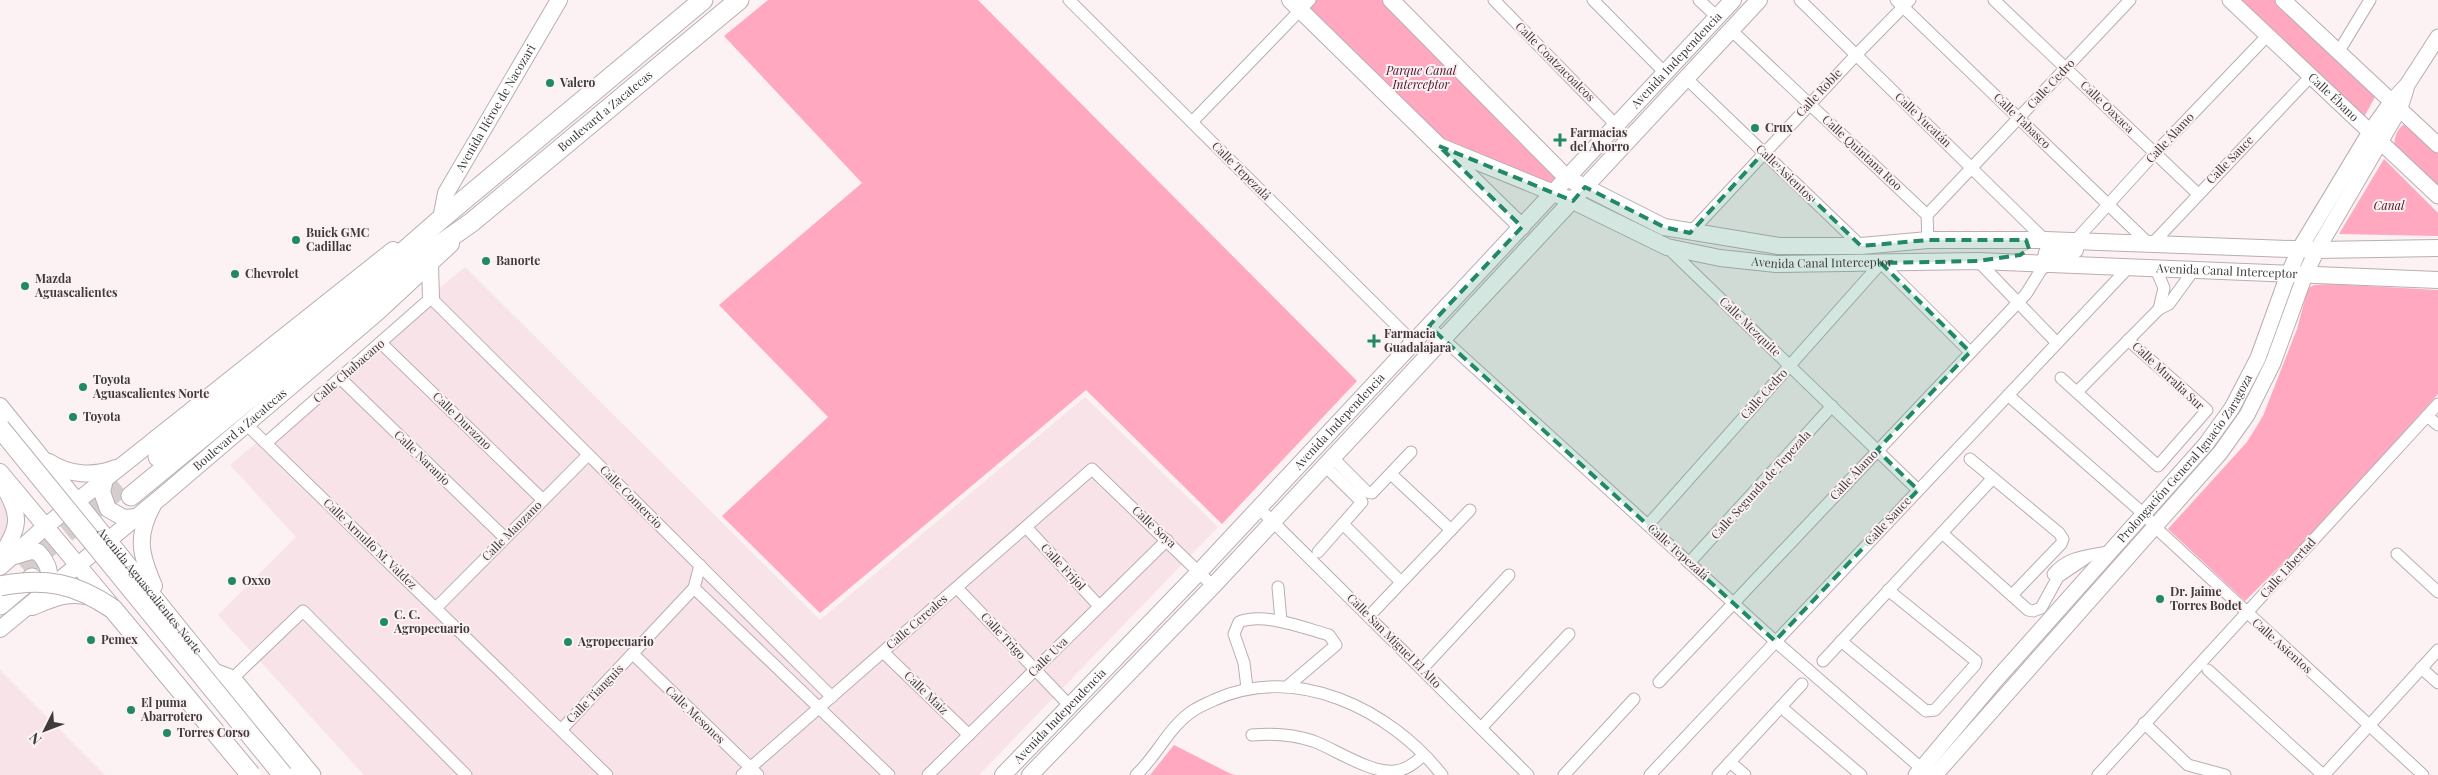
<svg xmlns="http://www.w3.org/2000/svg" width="2438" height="775" font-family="'Playfair Display',serif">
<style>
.built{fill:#f7e3e8}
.green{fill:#ffa8c0}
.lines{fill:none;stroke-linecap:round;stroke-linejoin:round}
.primary-tunnel{stroke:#d6cdce;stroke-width:19;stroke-dasharray:19 9;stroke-linecap:butt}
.minor-casing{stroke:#b9aeb1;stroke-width:13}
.tertiary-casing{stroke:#b9aeb1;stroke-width:17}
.secondary-casing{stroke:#b9aeb1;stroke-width:18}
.primary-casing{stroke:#b9aeb1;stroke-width:21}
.minor{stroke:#fff;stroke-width:11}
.tertiary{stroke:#fff;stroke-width:15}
.secondary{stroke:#fff;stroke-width:16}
.primary{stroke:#fff;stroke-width:19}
.primary-bridge-casing{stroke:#b9aeb1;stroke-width:21;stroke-linecap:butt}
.primary-bridge{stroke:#fff;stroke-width:19}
.marked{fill:#228965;fill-opacity:0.2;stroke:#228965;stroke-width:4;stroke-dasharray:10 6;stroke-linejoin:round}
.poi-dot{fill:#228965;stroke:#fcf1f3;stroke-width:2}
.labels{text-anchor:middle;stroke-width:4;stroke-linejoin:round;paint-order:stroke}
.street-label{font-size:12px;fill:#3f3b3c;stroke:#fcf1f3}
.park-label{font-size:12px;font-style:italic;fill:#4e1128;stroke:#fcf1f3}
.poi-label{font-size:12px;font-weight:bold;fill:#3f3b3c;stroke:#fcf1f3;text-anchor:start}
</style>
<rect width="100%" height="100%" fill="#fcf1f3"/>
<g class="built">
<path d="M 465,267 L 820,620 L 1085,397 L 1218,527 L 979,775 L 364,775 L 218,615 L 296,537 L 230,465 Z"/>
<path d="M 0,491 L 12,525 L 0,546 Z"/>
<path d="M 0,670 L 105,775 L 0,775 Z"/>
</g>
<g class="green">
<path d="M 768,0 L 978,0 L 1357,381 L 1222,524 L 1086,390 L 820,613 L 722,516 L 828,417 L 719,305 L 862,183 L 724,36 Z"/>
<path d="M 1301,0 L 1383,0 L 1558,173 L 1553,184 L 1441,139 Z"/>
<path d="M 2239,0 L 2278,0 L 2376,95 L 2363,119 Z"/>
<path d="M 2407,122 L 2438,148 L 2438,187 L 2394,146 C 2395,134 2397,129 2407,122 Z"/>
<path d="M 2384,159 L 2438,213 L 2438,236 L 2339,234 Z"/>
<path d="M 2331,284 L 2438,290 L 2438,394 L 2315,531 L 2245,601 L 2168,529 L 2247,442 L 2263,416 L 2297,329 L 2308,288 L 2314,285 Z"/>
<path d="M 1174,745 L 1231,774 L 1236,775 L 1150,775 Z"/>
</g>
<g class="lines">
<path class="primary-tunnel" d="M 23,569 L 122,487"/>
<g class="minor-casing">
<g id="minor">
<path d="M 1069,0 L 1413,342"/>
<path d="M 1494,0 L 1616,125"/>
<path d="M 1593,0 L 1664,72"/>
<path d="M 1699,0 L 1717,17"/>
<path d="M 1800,0 L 2045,240"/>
<path d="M 1896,0 L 2148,243"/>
<path d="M 1994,0 L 2198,194"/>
<path d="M 1731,30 L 1927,215"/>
<path d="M 2339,51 L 2370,0"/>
<path d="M 1687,79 L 1861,246"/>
<path d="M 1192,122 L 1310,0"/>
<path d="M 1690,233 L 1856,55 L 1910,0"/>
<path d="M 1928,240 L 1927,215 L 2130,0"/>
<path d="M 2075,241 L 2155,153 L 2267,36"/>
<path d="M 2152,244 L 2310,77"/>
<path d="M 1668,248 L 1918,490"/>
<path d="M 1978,261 L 2057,343"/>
<path d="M 2156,269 L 2164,288 L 2159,309"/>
<path d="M 1429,326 L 1775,641 L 1929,775"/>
<path d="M 381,343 L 543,500"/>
<path d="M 340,378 L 505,538"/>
<path d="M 2061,378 L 2158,466 L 2207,410 L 2128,340"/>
<path d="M 2077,392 L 2159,309 L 2169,304 L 2193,271"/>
<path d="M 2008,395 L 2145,515 L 2155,527 L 2423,775"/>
<path d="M 2427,416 L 2438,425"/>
<path d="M 246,424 L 607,775"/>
<path d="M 266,443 L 431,298 L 832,697"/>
<path d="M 1333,458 L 1367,492 L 1372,493 L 1411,452"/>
<path d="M 1970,459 L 2059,533 L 2063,539 L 2061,544 L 2012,595"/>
<path d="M 1391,474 L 1451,530"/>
<path d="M 1259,508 L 1528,775"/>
<path d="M 1343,524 L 1401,582"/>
<path d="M 1648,525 L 1881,263 L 1970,352"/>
<path d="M 1026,527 L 1099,606"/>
<path d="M 1942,533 L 2028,610 L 2033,611 L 2041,608 L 2058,577 L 2089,556"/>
<path d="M 1318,552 L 1362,502 L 1325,466"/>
<path d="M 2397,554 L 2438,592"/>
<path d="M 1689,563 L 1832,406"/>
<path d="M 2053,574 C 2069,555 2089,556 2112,551"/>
<path d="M 1278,587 L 1281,621"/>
<path d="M 694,588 L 889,775"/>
<path d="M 957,588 L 1070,706"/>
<path d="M 436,608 L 588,455"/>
<path d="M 1374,611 L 1470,510"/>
<path d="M 1841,641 L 1926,711 L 1935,710 L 1975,665 L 1976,661 L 1888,590"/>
<path d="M 883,652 L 969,735"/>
<path d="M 633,654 L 758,775"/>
<path d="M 1823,661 L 1993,478"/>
<path d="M 2421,668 L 2438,683"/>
<path d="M 1422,669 L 1509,575"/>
<path d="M 2208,670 L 2323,775"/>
<path d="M 233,678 L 303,611 L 466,775"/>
<path d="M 1659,682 L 2026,294 L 2044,265"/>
<path d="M 1247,688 L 1244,663 L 1234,634 L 1239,622 C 1264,612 1304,628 1329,635 L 1336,645 L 1289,685"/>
<path d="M 1781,707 L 1861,775"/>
<path d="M 2144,723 L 2188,765 L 2225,775"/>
<path d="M 1481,728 L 1569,634"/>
<path d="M 561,730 L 694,588 L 700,565"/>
<path d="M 1252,735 C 1274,733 1292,734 1313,741 C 1335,749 1371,774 1395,771 C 1407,770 1415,762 1424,755"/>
<path d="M 1730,762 L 1745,775"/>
<path d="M 742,775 L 1092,469 L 1213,586"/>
<path d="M 928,775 L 1167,540"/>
<path d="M 1136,775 C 1157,756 1169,726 1194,710 C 1200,706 1208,703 1214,700 C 1296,663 1390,709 1442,775"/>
<path d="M 1564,775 L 1634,699"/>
<path d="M 1650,775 L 2128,268"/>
<path d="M 1718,775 L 1802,684"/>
<path d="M 2098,775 L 2438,404"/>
<path d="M 2324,775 L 2438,650"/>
</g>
</g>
<g class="tertiary-casing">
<g id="tertiary">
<path id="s1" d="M 2230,0 L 2438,196"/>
<path d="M 2283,0 L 2438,145"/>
<path d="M 214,671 L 233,678 L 313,775"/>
<path id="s2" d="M 1916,775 L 1995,681 L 2206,444 L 2232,408 L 2258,358 L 2288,275 L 2300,248 L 2370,132 L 2392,101 L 2407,85 L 2438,37"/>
<path d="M 1935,775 L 2220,453 L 2247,415 L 2273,363 L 2305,275 L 2317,250 L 2400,108 L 2406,89"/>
</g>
</g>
<g class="secondary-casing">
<g id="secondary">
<path d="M 1290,0 L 1522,227"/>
<path d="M 1391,0 L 1567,178 L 1664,227 L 1779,246 L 1861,246 L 1928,240 L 2045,240 L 2317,250 L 2438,248"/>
<path id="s3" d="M 1439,146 L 1573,201 L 1667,247 L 1720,258 L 1776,264 L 1978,261 L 2438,280"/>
<path id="s4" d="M 435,223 L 441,219 L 446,193 L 559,0"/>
<path d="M 430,265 L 431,298"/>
<path d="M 2044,265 L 2047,253 L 2075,250"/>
<path id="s5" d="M 0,406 L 298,775"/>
<path d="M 49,462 C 69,475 93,477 116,468"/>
<path d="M 0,472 L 112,606"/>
<path d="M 105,479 L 102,492 L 108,509 L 124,518 L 137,517"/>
<path d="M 153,505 C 135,537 141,556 154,586"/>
<path d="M 14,556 L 31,551 L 38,552 C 49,564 51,572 48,589"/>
<path d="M 0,558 C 18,528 23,518 4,487"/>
<path d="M 0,567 L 46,526 L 393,250"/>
<path d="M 32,607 C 50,600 66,592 85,596"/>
<path id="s6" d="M 0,629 L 161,497 L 378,312 L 451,244"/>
<path id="s7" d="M 1003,775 L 1200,571 L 1733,0"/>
<path d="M 1030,775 L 1213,586 L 1759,0"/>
</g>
</g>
<g class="primary-casing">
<g id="primary">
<path d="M 158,457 L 332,314 L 441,219 L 703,0"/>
<path id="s8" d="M 131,496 L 418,260 L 472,222 L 739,0"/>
<path d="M 0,605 L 32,578"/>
</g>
</g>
<use href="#minor" class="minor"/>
<use href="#tertiary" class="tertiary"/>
<use href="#secondary" class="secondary"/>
<use href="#primary" class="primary"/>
<g class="primary-bridge-casing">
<g id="primary-bridge">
<path d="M 0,428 L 283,775"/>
<path d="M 0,586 C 44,577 75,583 113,609 L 251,775"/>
</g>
</g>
<use href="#primary-bridge" class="primary-bridge"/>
</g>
<path class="marked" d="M 1439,146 L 1573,201 L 1585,187 L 1664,227 L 1690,233 L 1764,152 L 1861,246 L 1928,240 L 2026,240 L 2029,249 L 2020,255 L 1978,261 L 1881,263 L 1970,352 L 1877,450 L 1918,490 L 1775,641 L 1429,326 L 1522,227 Z"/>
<g class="poi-dot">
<circle cx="550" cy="83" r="5"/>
<circle cx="1755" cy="128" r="5"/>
<path d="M1557.5 132.5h5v5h5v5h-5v5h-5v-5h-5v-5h5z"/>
<circle cx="296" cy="240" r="5"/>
<circle cx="486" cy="261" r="5"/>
<circle cx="235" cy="274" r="5"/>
<circle cx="25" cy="286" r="5"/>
<path d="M1371.5 333.5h5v5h5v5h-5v5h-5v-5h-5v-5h5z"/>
<circle cx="83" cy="387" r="5"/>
<circle cx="73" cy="417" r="5"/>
<circle cx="232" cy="581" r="5"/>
<circle cx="2160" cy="599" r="5"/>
<circle cx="384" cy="622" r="5"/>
<circle cx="91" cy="640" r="5"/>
<circle cx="568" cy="642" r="5"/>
<circle cx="131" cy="710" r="5"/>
<circle cx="167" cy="733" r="5"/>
</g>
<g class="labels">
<g class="street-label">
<text dy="4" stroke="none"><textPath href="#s7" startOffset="982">Avenida Independencia</textPath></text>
<text transform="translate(1555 62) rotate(45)" y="4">Calle Coatzacoalcos</text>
<text transform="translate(2051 84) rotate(-47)" y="4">Calle Cedro</text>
<text transform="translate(1819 93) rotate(-47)" y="4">Calle Roble</text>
<text dy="4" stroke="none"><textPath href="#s1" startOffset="142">Calle Ébano</textPath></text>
<text transform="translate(2107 107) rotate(44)" y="4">Calle Oaxaca</text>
<text dy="4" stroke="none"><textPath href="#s4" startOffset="132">Avenida Héroe de Nacozari</textPath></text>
<text dy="4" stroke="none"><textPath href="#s8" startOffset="611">Boulevard a Zacatecas</textPath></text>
<text transform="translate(1923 120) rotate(44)" y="4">Calle Yucatán</text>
<text transform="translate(2022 121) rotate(44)" y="4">Calle Tabasco</text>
<text transform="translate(2170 138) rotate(-47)" y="4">Calle Álamo</text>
<text transform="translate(1862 153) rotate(43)" y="4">Calle Quintana Roo</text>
<text transform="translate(2230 160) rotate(-46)" y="4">Calle Sauce</text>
<text transform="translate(1241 171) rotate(45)" y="4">Calle Tepezalá</text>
<text transform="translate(1785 173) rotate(44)" y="4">Calle Asientos</text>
<text dy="4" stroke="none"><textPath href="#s3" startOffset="406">Avenida Canal Interceptor</textPath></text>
<text dy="4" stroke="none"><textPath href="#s3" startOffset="811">Avenida Canal Interceptor</textPath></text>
<text transform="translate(1750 327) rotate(44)" y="4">Calle Mezquite</text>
<text transform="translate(349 371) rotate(-41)" y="4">Calle Chabacano</text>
<text transform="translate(2168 376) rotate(43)" y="4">Calle Muralia Sur</text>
<text transform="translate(1764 394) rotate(-48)" y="4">Calle Cedro</text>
<text transform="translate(462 421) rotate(44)" y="4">Calle Durazno</text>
<text dy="4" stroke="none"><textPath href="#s7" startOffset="488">Avenida Independencia</textPath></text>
<text dy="4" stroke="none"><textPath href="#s6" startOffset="312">Boulevard a Zacatecas</textPath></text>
<text transform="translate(422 458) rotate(44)" y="4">Calle Naranjo</text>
<text dy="4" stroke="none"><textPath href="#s2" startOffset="416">Prolongación General Ignacio Zaragoza</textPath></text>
<text transform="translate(1854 475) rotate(-47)" y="4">Calle Álamo</text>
<text transform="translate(1761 485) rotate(-48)" y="4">Calle Segunda de Tepezala</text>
<text transform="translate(631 497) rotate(45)" y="4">Calle Comercio</text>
<text transform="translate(1888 521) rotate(-47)" y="4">Calle Sauce</text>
<text transform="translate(1154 527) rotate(43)" y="4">Calle Soya</text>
<text transform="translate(512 531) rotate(-45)" y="4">Calle Manzano</text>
<text transform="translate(370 544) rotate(44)" y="4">Calle Arnulfo M. Valdez</text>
<text transform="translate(1678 552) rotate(42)" y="4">Calle Tepezalá</text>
<text transform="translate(1063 567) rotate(47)" y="4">Calle Frijol</text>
<text transform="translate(2288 568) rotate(-48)" y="4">Calle Libertad</text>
<text dy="4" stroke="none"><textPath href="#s5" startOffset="238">Avenida Aguascalientes Norte</textPath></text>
<text transform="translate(917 622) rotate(-41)" y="4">Calle Cereales</text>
<text transform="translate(1003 636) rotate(47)" y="4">Calle Trigo</text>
<text transform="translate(1394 641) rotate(45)" y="4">Calle San Miguel El Alto</text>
<text transform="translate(2282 646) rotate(42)" y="4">Calle Asientos</text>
<text transform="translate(1048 657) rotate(-45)" y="4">Calle Uva</text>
<text transform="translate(926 693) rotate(44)" y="4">Calle Maíz</text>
<text transform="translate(595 694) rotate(-46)" y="4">Calle Tianguis</text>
<text transform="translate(695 715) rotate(44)" y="4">Calle Mesones</text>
<text dy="4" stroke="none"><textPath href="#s7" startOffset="82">Avenida Independencia</textPath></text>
</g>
<g class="park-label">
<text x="1421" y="75">Parque Canal<tspan x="1421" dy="14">Interceptor</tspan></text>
<text x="2389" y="210">Canal</text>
</g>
<g class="poi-label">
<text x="560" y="87">Valero</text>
<text x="1765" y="132">Crux</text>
<text x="1570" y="137">Farmacias<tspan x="1570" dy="14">del Ahorro</tspan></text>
<text x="306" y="237">Buick GMC<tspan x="306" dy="14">Cadillac</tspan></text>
<text x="496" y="265">Banorte</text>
<text x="245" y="278">Chevrolet</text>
<text x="35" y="283">Mazda<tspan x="35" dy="14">Aguascalientes</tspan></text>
<text x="1384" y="338">Farmacia<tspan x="1384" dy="14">Guadalajara</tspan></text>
<text x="93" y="384">Toyota<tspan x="93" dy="14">Aguascalientes Norte</tspan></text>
<text x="83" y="421">Toyota</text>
<text x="242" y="585">Oxxo</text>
<text x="2170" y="596">Dr. Jaime<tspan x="2170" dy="14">Torres Bodet</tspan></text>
<text x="394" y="619">C. C.<tspan x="394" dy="14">Agropecuario</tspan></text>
<text x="101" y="644">Pemex</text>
<text x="578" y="646">Agropecuario</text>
<text x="141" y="707">El puma<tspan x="141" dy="14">Abarrotero</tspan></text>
<text x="177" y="737">Torres Corso</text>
</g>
</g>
<g transform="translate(45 730) rotate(228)" stroke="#fcf1f3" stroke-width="4" paint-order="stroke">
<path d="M0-4L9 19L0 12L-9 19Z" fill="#3f3b3c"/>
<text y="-8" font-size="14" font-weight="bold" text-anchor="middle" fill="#3f3b3c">N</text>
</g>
</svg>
